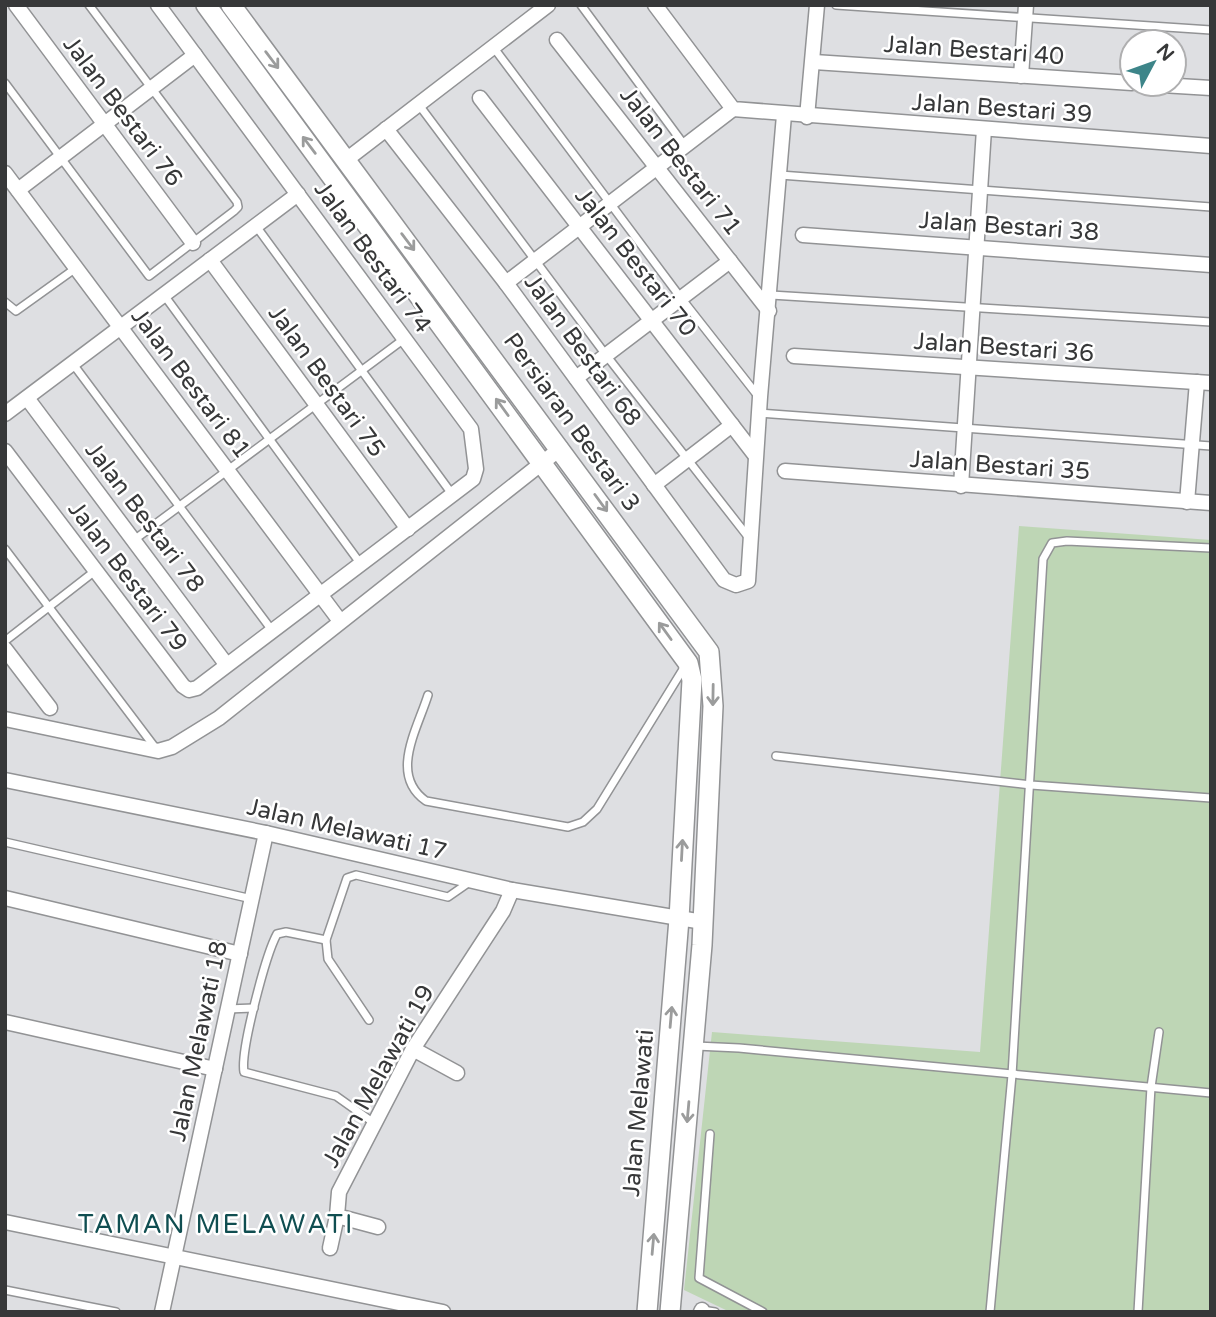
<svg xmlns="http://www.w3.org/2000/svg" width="1216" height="1317" font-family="'Varela Round',sans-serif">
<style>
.green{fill:#bed6b5}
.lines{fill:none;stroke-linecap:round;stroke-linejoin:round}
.lane-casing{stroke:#929395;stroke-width:10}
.street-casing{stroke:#929395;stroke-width:17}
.secondary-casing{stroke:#929395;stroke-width:22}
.lane{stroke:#fff;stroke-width:7}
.street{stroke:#fff;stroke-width:14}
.secondary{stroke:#fff;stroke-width:19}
.oneway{stroke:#9b9c9c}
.labels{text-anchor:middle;stroke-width:5;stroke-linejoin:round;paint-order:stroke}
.street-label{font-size:24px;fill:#373839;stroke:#fff}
.neighbourhood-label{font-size:26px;letter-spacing:2px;fill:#104e51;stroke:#fff}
</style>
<rect width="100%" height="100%" fill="#dedfe2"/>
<path class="green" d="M 1019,526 L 1211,540 L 1211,1312 L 730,1312 L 684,1290 L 712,1032 L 980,1052 Z"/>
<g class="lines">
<g class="lane-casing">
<g id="lane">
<path d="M 581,5 L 685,146"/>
<path d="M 836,5 L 1211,30"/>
<path d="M 494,48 L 681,298 L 758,396"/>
<path d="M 5,83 L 149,276 L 234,211 L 238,207 L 237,202 L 89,5"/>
<path d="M 419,105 L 606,355 L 749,538"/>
<path d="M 780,175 L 1211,207"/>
<path d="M 256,226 L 452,494"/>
<path d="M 164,295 L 360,563"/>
<path d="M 771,295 L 1211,322"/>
<path d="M 5,302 L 16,311 L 76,268"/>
<path d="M 73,364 L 271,629"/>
<path d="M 759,413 L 1211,446"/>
<path d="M 134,540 L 404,339"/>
<path d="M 5,549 L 157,750"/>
<path d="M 5,641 L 95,571"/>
<path d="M 428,695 C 417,730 389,775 426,801 L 568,827 L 583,822 L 597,809 L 685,666"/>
<path d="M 776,756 L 1031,785 L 1211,798"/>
<path d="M 5,842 L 252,899"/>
<path d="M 326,940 L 286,932 L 277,934 C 266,954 240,1051 244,1072 L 336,1096 L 374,1123"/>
<path d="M 227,1009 L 254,1008"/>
<path d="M 369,1020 L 328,959 L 326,940 L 347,878 L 356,875 L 448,897 L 471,881"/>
<path d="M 696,1046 L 739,1048 L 1211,1093"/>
<path d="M 710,1134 L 699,1278 L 763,1312"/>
<path d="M 5,1290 L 116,1312"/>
<path d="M 702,1310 L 715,1312"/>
<path d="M 990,1312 L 1012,1075 L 1043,559 L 1052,543 L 1067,541 L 1211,548"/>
<path d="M 1138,1312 L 1151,1087 L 1159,1032"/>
</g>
</g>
<g class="street-casing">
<g id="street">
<path d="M 16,5 L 193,243"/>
<path d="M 655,5 L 733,109 L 1211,146"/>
<path d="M 557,40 L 769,311"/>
<path d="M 814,62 L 1132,83"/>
<path d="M 1021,76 L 1026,5"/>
<path d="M 1145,84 L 1211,88"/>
<path d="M 480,98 L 755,455"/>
<path d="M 807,117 L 817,5"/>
<path d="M 386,129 L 506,283 L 724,580 L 736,585 L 748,581 L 760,397 L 784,115"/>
<path d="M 346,160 L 548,5"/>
<path d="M 5,173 L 340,621"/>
<path d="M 18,190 L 195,55"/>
<path d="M 803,235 L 1211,265"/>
<path d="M 210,260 L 408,529"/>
<path d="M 506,283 L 733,109"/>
<path d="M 794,356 L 1211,383"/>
<path d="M 576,378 L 730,261"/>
<path d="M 27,398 L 226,664"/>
<path d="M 5,414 L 298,194"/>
<path d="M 5,451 L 183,686 L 189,690 L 197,688 L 473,479 L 476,469 L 471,429 L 158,5"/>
<path d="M 785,471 L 1211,503"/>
<path d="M 654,485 L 732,425"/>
<path d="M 961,486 L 984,129"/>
<path d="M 1187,502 L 1197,382"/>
<path d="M 5,649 L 50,708"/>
<path d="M 5,719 L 158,751 L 172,747 L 219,718 L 561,448"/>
<path d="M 5,780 L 266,833 L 512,890 L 703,922"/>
<path d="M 5,898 L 240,954"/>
<path d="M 5,1022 L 215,1069"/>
<path d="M 413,1049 L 457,1073"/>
<path d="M 5,1222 L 443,1312"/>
<path d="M 378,1227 L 337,1216 L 339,1192 L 413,1049 L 503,911 L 512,890"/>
<path d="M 330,1248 L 337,1216"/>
<path d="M 162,1312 L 266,833"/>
<path d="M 701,1312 L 702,1310"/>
</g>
</g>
<g class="secondary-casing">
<g id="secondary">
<path d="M 206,5 L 688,663 L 692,680 L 679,919 L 647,1312"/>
<path d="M 231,5 L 709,652 L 713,706 L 702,945 L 670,1312"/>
</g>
</g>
<use href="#lane" class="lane"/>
<use href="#street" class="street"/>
<use href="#secondary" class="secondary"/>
</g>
<defs><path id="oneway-shaft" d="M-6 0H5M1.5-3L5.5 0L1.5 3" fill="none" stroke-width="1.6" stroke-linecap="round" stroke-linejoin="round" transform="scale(1.75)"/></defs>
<g class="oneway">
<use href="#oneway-shaft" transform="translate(272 60) rotate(53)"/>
<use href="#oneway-shaft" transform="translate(309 145) rotate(-127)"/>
<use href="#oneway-shaft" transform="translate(408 242) rotate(53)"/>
<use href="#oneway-shaft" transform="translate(502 407) rotate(-126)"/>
<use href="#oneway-shaft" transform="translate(601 503) rotate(54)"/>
<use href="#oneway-shaft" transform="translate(665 631) rotate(-126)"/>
<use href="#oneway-shaft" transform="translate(713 695) rotate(91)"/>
<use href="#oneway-shaft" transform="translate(682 850) rotate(-87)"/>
<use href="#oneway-shaft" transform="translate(671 1017) rotate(-85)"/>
<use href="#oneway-shaft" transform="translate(688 1112) rotate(95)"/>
<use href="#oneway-shaft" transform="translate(653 1244) rotate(-85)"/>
</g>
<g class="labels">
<g class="street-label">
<text transform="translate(974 50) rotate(4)" y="8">Jalan Bestari 40</text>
<text transform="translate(1002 108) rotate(4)" y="8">Jalan Bestari 39</text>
<text transform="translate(123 111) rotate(53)" y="8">Jalan Bestari 76</text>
<text transform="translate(681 161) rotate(52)" y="8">Jalan Bestari 71</text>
<text transform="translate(1009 226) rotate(4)" y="8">Jalan Bestari 38</text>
<text transform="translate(373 257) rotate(54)" y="8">Jalan Bestari 74</text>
<text transform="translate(636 262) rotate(52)" y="8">Jalan Bestari 70</text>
<text transform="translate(1004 347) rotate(4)" y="8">Jalan Bestari 36</text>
<text transform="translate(583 350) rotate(54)" y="8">Jalan Bestari 68</text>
<text transform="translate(327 381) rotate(54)" y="8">Jalan Bestari 75</text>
<text transform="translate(191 383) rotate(53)" y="8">Jalan Bestari 81</text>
<text transform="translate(572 422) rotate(54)" y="8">Persiaran Bestari 3</text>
<text transform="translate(1000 465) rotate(4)" y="8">Jalan Bestari 35</text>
<text transform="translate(145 517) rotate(53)" y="8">Jalan Bestari 78</text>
<text transform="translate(128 576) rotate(53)" y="8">Jalan Bestari 79</text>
<text transform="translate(347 829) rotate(13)" y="8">Jalan Melawati 17</text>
<text transform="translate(198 1041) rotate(-78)" y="8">Jalan Melawati 18</text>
<text transform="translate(378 1076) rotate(-61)" y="8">Jalan Melawati 19</text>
<text transform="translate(638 1113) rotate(-85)" y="8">Jalan Melawati</text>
</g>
<g class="neighbourhood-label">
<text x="216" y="1233">TAMAN MELAWATI</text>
</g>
</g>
<rect width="1216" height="1317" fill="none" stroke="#373839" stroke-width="14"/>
<g transform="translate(1153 63) rotate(49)"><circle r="33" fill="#ffffff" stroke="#afafb0" stroke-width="2"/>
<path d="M0-5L12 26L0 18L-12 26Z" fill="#3d8589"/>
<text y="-10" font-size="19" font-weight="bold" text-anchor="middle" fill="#373839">N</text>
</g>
</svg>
